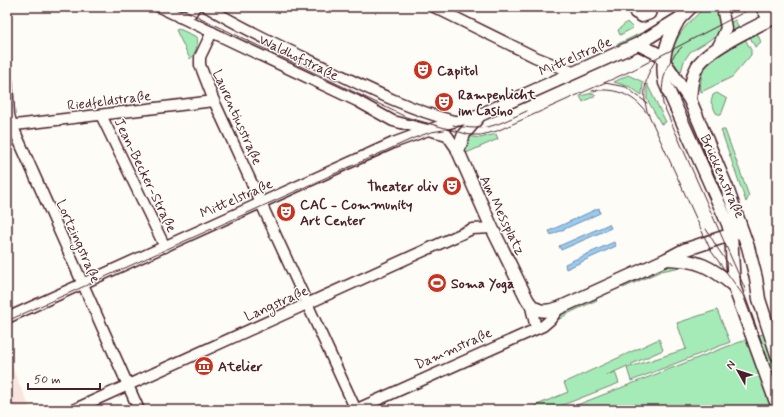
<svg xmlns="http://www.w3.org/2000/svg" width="784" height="417" font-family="Mynerve,sans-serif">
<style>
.built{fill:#f8e6de}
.green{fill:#a5ebb7;stroke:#788571}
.water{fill:#94ccf3;stroke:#7687a3}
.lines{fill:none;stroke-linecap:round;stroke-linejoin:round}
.minor-casing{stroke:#4a1f2b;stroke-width:13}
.major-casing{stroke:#4a1f2b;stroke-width:15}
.minor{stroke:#fdfcf7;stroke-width:10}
.major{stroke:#fdfcf7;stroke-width:12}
.tram{stroke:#4a1f2b;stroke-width:1}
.labels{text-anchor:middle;stroke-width:3;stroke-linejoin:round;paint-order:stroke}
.street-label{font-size:14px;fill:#4a1f2b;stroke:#fdfcf7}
.poi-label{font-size:14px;font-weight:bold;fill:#4a1f2b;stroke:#fdfcf7;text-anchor:start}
</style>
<rect width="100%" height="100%" fill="#fdfcf7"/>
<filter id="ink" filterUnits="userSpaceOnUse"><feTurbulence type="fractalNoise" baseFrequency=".025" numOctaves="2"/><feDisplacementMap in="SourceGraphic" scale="8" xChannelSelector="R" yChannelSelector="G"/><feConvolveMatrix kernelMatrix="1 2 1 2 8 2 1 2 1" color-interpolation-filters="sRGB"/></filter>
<g filter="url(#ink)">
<path class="built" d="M 7,356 L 31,410 L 7,410 Z"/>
<g class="green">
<path d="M 706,7 L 717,7 L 722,25 L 718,35 L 690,52 L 684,61 L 681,72 L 670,58 C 675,35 689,21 706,7 Z"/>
<path d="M 735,20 L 740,30 L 730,35 L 730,23 Z"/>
<path d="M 627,22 L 633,28 L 620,35 L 618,30 Z"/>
<path d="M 179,29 L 197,37 C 199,43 195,55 190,59 L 176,30 Z"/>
<path d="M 641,33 L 643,33 L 633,40 L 617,48 L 616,45 Z"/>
<path d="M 757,33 L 761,42 L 755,47 L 750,37 Z"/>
<path d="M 745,39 L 751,50 L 751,55 L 732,77 L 701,92 C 697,60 722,51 745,39 Z"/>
<path d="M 628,75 L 643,82 L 642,95 L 630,87 L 614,82 Z"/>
<path d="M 647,84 L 666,122 L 661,124 L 647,99 Z"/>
<path d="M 593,93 L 596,95 L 583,102 L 580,96 Z"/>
<path d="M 717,93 L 727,99 L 721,115 L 716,113 L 711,102 L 713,95 Z"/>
<path d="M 721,130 L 725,130 L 749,196 L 746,202 Z"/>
<path d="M 496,134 L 498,139 L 464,154 L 467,136 L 480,138 Z"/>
<path d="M 671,265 L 686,266 L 661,271 L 623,288 L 622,285 Z"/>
<path d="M 595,297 L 597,300 L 567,314 L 548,327 L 565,312 Z"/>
<path d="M 717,310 L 730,342 L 631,381 L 627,368 L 686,349 L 677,323 Z"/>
<path d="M 777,329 L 777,410 L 564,410 L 726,347 Z"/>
<path d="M 659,339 L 663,350 L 605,376 L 615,372 L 619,383 L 550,410 L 525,410 L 568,392 L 564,383 Z"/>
</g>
<g class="water">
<path d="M 599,208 L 600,213 L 551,235 L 549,231 Z"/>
<path d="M 609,224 L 611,228 L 561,250 L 559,246 Z"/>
<path d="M 614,242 L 616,246 L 566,269 L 565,264 Z"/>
</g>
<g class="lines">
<g class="minor-casing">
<g id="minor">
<path d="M 159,7 L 357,101 L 393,121 L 447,135 L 458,151"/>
<path d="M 207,7 C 245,30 286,49 326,68 C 367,88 410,110 454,121"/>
<path d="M 434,7 L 535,57 L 575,73"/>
<path d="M 634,7 L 635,13 L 642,17 L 650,14 L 652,7"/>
<path d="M 179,17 L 191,13 L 195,7"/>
<path d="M 212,32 L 200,57 L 200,65 L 214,101 L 356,410"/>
<path d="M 717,49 L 726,28 L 722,7"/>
<path d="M 7,81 L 9,115 L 12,125 L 139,410"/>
<path d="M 101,115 L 165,247"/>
<path d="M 7,126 L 214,101"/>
<path d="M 531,307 L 536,328"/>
<path d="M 7,318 L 393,143 L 442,125 L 480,115"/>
<path d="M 73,410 L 472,229 L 492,228"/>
<path d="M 355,410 L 543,326 L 550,320 L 559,308"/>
</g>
</g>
<g class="major-casing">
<g id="major">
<path d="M 691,7 L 680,18 L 638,44 L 480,115 L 464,134 L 458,151 L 492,228 L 527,299 C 534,312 545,313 559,308 L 667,259 L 684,250 L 742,231"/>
<path d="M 762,7 L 770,20"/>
<path d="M 679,19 C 667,40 660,59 665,83 L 728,224 L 731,234 L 734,286 L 777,405"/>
<path d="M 638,44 L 660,55 L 690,100 L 727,188 L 748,247 L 756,278 L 759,299 L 777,355"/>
<path d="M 690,100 C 691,89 691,77 697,67 C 708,48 756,27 777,16"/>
<path d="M 667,259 C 698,260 710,266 734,286"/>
</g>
</g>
<use href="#minor" class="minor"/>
<use href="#major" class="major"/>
<g class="tram">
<path d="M 178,7 L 406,117 L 470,135 L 481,135 L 497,131 L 635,69 L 754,7"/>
<path d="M 682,47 C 665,62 660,83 663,104 L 746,291"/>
<path d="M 657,59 C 645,74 642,93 647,111 L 711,251 L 743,295 L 777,385"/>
<path d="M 605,83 L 626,87 L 647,103"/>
<path d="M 592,91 C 613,87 633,94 646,112"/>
<path d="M 453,125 C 487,133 498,124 527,111"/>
<path d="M 706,229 L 718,249 L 730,266"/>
<path d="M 7,321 L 414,138 L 431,132 L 444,130"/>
</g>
</g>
</g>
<defs>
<g id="theatre-disc" transform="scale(1)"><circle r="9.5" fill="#c8321e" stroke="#fdfcf7"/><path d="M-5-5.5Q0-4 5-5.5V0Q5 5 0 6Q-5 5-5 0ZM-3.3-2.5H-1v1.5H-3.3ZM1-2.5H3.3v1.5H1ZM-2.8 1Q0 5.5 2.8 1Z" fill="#fff"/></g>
<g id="stadium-disc" transform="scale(1)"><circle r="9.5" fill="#c8321e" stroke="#fdfcf7"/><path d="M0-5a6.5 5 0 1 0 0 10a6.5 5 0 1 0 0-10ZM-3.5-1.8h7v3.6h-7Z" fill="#fff"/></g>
<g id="museum-disc" transform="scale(1)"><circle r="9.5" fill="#c8321e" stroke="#fdfcf7"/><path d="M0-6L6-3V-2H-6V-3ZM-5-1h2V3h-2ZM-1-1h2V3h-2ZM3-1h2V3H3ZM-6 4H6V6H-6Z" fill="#fff"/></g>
</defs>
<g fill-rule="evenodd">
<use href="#theatre-disc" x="423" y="70"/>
<use href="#theatre-disc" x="444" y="102"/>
<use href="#theatre-disc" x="452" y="186"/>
<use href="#theatre-disc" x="286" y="212"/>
<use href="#stadium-disc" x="437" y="283"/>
<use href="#museum-disc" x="204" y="366"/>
</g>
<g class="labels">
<g class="street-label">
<text transform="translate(575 56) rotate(-24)" y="5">Mittelstraße</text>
<text transform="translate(299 57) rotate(26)" y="5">Waldhofstraße</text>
<text transform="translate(109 100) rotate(-7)" y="5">Riedfeldstraße</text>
<text transform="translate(238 117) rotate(66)" y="5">Laurentiusstraße</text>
<text transform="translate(146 175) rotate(64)" y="5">Jean-Becker-Straße</text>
<text transform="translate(723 176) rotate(66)" y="5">Brückenstraße</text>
<text transform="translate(236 198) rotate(-24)" y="5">Mittelstraße</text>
<text transform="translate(503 215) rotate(64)" y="5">Am Messplatz</text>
<text transform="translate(79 241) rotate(66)" y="5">Lortzingstraße</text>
<text transform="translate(276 303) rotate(-24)" y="5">Langstraße</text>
<text transform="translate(453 348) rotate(-24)" y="5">Dammstraße</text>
</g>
<g class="poi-label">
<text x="437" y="75">Capitol</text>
<text x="458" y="99">Rampenlicht<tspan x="458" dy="16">im Casino</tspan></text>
<text x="438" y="191" text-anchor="end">Theater oliv</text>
<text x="300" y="209">CAC - Community<tspan x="300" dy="16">Art Center</tspan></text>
<text x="451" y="288">Soma Yoga</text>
<text x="218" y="371">Atelier</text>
</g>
</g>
<rect width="784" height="417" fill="none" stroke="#fdfcf7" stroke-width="24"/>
<rect x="12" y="12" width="760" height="393" fill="none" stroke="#4a1f2b" stroke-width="1.5" filter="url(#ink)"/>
<g transform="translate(738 371) rotate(309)" stroke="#fdfcf7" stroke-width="3" paint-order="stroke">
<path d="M0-3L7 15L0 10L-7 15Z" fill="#4a1f2b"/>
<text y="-6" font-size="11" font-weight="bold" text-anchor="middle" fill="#4a1f2b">N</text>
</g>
<path d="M28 383v6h72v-6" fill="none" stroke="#4a1f2b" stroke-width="2"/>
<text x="34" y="383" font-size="12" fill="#4a1f2b" stroke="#fdfcf7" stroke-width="3" paint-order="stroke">50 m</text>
</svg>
